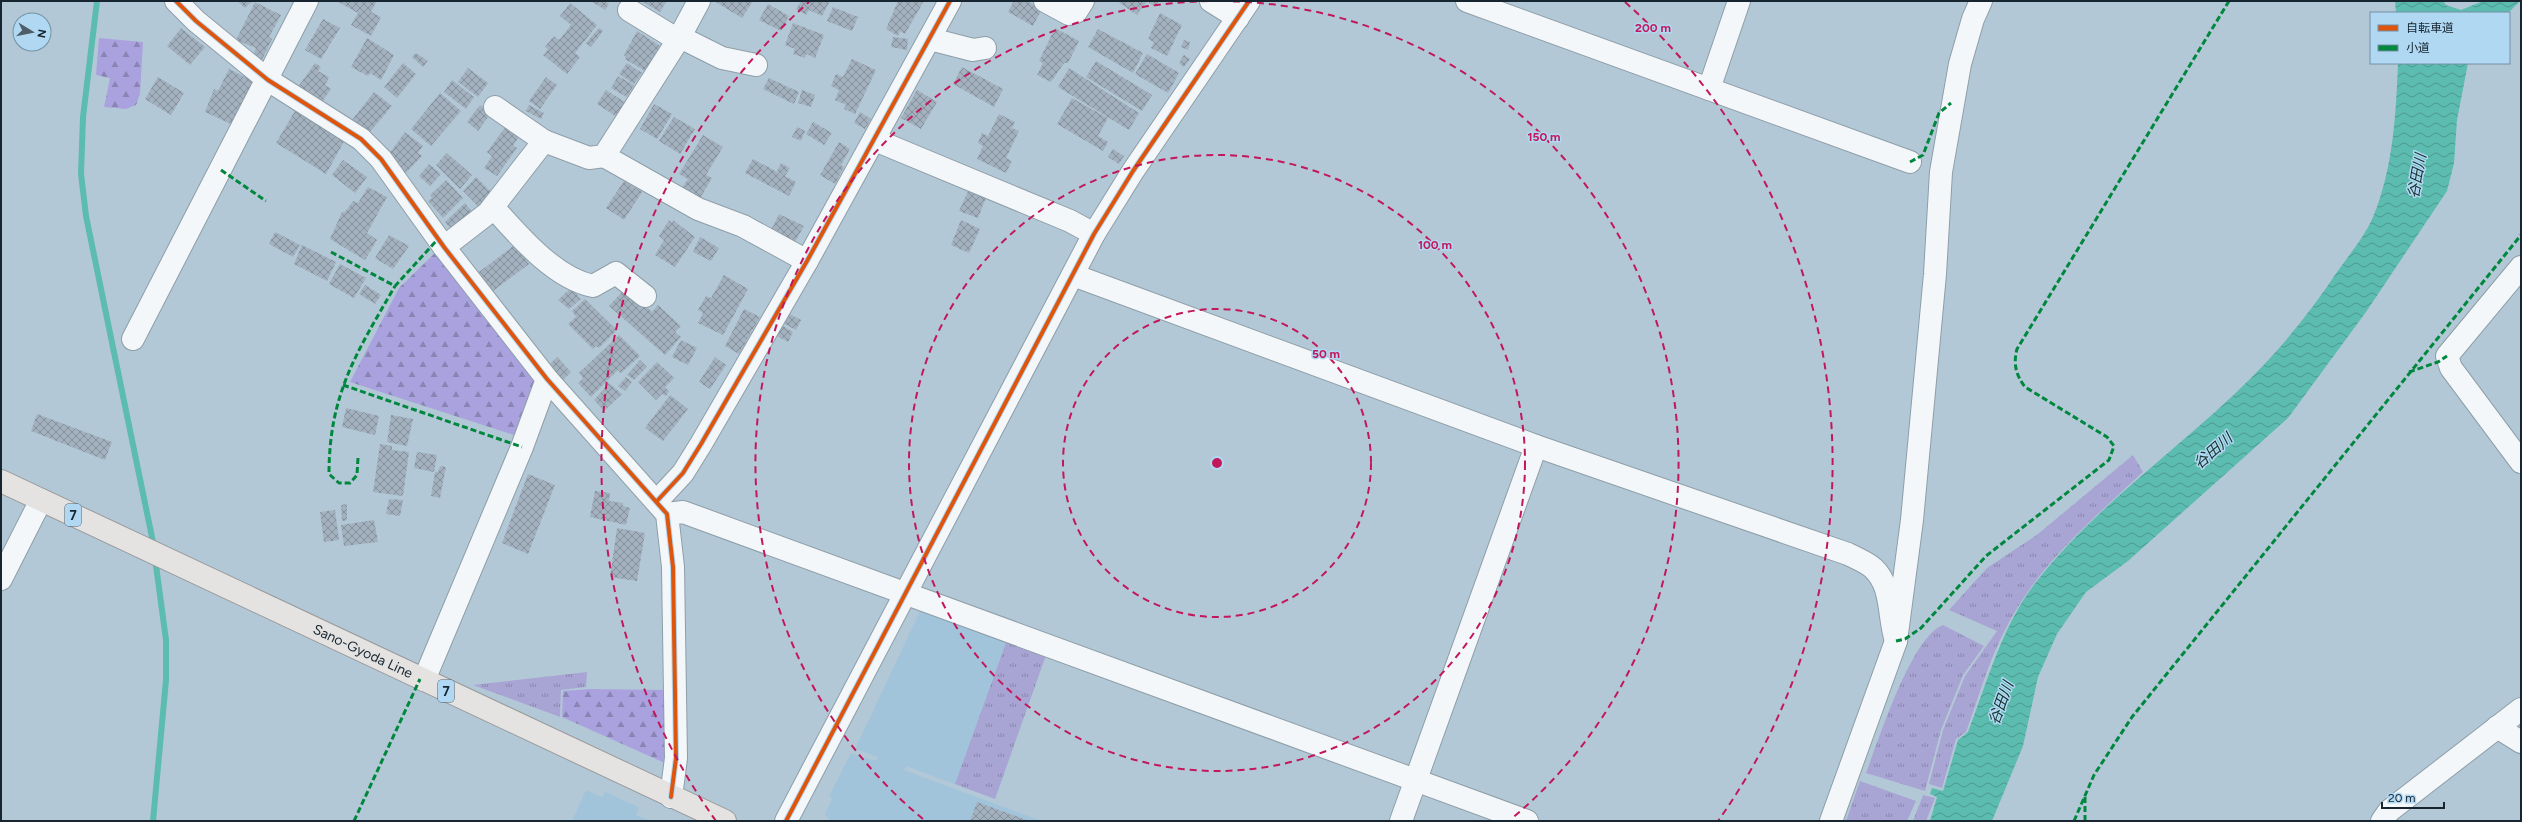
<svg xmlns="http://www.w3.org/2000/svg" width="2522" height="822" font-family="Figtree,'Noto Sans JP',sans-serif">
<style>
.built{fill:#a1c4db}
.grass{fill:url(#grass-tufts)}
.forest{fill:url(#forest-firs)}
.water{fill:url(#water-waves)}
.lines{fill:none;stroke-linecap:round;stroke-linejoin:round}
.stream{stroke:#5cbcaf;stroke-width:6}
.building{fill:url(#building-cross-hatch)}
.minor-casing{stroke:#8d9ea8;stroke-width:24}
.major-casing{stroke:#989a9b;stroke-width:24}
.minor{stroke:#f4f7f9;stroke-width:22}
.major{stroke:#e5e3e2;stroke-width:22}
.quiet{stroke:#00873e;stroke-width:3;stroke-dasharray:6 3;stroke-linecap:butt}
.cycleway-casing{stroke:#b1d8f3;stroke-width:6}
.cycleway{stroke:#de560e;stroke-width:4}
.ring{fill:none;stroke:#c2185b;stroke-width:2;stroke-dasharray:7 5}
.labels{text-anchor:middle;stroke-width:3;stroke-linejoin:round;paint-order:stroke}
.shield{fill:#b1d8f3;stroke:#445b6a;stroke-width:1}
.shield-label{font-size:13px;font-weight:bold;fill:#16252f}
.street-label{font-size:14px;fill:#16252f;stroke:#b1d8f3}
.water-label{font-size:15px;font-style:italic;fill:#15302a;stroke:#b1d8f3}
.centre{fill:#c2185b;stroke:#b1d8f3;stroke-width:2}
.ring-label{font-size:12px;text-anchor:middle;font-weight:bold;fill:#c2185b;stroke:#b1d8f3;stroke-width:3;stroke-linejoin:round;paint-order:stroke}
</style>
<defs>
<pattern id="grass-tufts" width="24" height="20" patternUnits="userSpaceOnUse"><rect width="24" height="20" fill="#a8a5d4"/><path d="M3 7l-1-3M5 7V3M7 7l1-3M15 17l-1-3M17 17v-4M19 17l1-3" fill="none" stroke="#8886ac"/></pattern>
<pattern id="forest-firs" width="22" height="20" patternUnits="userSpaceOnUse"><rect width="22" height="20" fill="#aaa2de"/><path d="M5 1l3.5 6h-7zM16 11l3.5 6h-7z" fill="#8984b4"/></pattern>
<pattern id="water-waves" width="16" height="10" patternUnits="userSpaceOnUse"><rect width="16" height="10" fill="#5cbcaf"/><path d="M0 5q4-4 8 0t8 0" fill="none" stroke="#4b998f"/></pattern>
<pattern id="building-cross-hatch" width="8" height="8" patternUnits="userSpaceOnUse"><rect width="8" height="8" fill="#a3b1be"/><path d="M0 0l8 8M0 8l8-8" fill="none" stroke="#84909b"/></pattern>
</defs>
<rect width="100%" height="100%" fill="#b3c8d6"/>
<g class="built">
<path d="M 921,609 L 1046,655 L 995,799 L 906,766 L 904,770 L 1042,821 L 830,821 L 825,814 L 832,799 L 829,796 L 851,753 L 876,761 L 878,757 L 855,749 Z"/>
<path d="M 586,790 L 602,797 L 605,792 L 639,807 L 636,815 L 651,821 L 572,821 Z"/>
</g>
<g class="grass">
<path d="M 2133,455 L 2143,472 C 2090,522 2036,566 2004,632 C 1988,663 1978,699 1966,732 L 1956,739 L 1942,788 L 1929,784 L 1943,730 L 1965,676 L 1997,631 L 1949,610 L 1987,568 L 2038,534 Z"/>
<path d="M 1943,625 L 1984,646 L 1963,675 L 1941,730 L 1925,791 L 1866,773 C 1879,740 1911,637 1943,625 Z"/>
<path d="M 1007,640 L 1046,655 L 995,799 L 955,784 Z"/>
<path d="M 587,672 L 586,687 L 561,690 L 560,717 L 473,685 Z"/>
<path d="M 1860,781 L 1916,801 L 1907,821 L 1846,821 Z"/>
<path d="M 1923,795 L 1935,798 L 1926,821 L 1913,821 Z"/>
</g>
<g class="forest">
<path d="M 99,38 L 143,42 L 140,94 L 136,105 L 126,109 L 104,107 L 110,78 L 96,75 Z"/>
<path d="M 438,250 L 539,381 L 517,436 L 350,382 L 399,288 Z"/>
<path d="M 590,689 L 667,690 L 667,764 L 562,717 L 563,691 Z"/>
</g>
<g class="water">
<path d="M 2395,1 L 2443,1 L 2446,5 L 2461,10 L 2483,1 L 2520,1 L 2508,13 L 2396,13 Z"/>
<path d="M 2398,63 L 2468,63 L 2457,120 L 2454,163 L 2447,191 L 2366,312 L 2288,418 L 2128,561 L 2086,592 L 2057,634 L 2038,677 L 2023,746 L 1992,821 L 1930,821 L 1937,797 L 1930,794 L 1932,788 L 1943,791 L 1958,740 L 1968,732 C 1987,683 2001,629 2033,586 C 2094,506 2180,449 2251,378 C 2283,346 2312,310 2337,272 C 2349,255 2365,236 2373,217 C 2393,169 2396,114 2398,63 Z"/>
</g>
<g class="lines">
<g class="stream">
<path d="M 97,1 L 83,117 L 81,174 L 86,216 L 154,547"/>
<path d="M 153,821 L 166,680 L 166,640 L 155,558"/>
</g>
</g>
<g class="building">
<path d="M 237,1 L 252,1 L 245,8 Z"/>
<path d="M 336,1 L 377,1 L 371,12 L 381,17 L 371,36 L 351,25 L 358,13 Z"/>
<path d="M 591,1 L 605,1 L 609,4 L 605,10 Z"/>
<path d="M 641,1 L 667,1 L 660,12 Z"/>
<path d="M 714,1 L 753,1 L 742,18 Z"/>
<path d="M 801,1 L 830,1 L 822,16 L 809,10 L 806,15 L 796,9 Z"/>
<path d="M 898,1 L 924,1 L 905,34 L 900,31 L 898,36 L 886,29 Z"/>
<path d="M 1014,1 L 1027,1 L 1042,9 L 1033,26 L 1008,12 Z"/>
<path d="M 1117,1 L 1159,1 L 1155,7 L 1147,1 L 1137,15 Z"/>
<path d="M 255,2 L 281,15 L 269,37 L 272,39 L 261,62 L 252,57 L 256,48 L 236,40 Z"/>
<path d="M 570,3 L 597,25 L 575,53 L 580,57 L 567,74 L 543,55 L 548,49 L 545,47 L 554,36 L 559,40 L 571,25 L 560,16 Z"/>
<path d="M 768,4 L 789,16 L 781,31 L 759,20 Z"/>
<path d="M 833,7 L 858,17 L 852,31 L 827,21 Z"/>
<path d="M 1160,13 L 1182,25 L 1167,56 L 1151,48 L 1154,42 L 1148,39 Z"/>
<path d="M 323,19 L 340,28 L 321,59 L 305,50 Z"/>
<path d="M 793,23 L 824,35 L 815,58 L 806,54 L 805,58 L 793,54 L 795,49 L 785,45 Z"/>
<path d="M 181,28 L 205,47 L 190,65 L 167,46 Z"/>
<path d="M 599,28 L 603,31 L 591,47 L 586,43 Z"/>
<path d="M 1055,28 L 1079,41 L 1068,63 L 1064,63 L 1051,82 L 1037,75 L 1043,63 L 1039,61 Z"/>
<path d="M 1098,29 L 1143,53 L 1133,73 L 1088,47 Z"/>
<path d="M 637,31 L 660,46 L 645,71 L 625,59 L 626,57 L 624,55 Z"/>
<path d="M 893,37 L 908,39 L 907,50 L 891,47 Z"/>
<path d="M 367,38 L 394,55 L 381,80 L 370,73 L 368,76 L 351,67 Z"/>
<path d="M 1184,40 L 1190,42 L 1188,50 L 1181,47 Z"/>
<path d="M 416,53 L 428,61 L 423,67 L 412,57 Z"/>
<path d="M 1147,54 L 1179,73 L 1168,93 L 1135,74 Z"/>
<path d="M 1184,55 L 1190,59 L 1184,67 L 1179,63 Z"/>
<path d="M 852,59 L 876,70 L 855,114 L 844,109 L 846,105 L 835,100 L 839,90 L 831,86 L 836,74 L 843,77 Z"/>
<path d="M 1096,61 L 1152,95 L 1142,111 L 1086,77 Z"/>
<path d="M 315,63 L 321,67 L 318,71 L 329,77 L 325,85 L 331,89 L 322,102 L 298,87 Z"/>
<path d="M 403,63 L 416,74 L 397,98 L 384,87 Z"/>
<path d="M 627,63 L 642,73 L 634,84 L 619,74 Z"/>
<path d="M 962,67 L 1003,89 L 994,107 L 953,84 Z"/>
<path d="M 468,68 L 488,83 L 478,97 L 458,82 Z"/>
<path d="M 1069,68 L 1139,113 L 1129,130 L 1058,87 Z"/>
<path d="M 229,69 L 253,81 L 231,124 L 205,112 L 214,89 L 218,91 Z"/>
<path d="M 618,76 L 634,85 L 627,97 L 611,88 Z"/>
<path d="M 158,77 L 184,93 L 171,115 L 145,99 Z"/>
<path d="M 546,77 L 557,85 L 540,109 L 529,101 Z"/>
<path d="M 769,78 L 799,92 L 794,104 L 763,89 Z"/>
<path d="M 452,80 L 474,97 L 466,109 L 444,92 Z"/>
<path d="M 606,90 L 626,103 L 617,117 L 597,104 Z"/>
<path d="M 802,90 L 815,95 L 811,107 L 798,103 Z"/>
<path d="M 917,90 L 937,102 L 921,129 L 901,118 Z"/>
<path d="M 374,92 L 392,106 L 369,133 L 352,120 Z"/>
<path d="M 440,93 L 461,111 L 431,146 L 411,129 Z"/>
<path d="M 1072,98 L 1108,118 L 1098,136 L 1108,142 L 1103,151 L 1057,124 Z"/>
<path d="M 654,104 L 672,114 L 657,139 L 640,129 Z"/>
<path d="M 480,105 L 491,113 L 478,131 L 467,122 Z"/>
<path d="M 529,105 L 544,113 L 541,119 L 526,111 Z"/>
<path d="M 296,109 L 346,138 L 326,174 L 276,143 Z"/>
<path d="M 860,112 L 871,119 L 865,129 L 854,123 Z"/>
<path d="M 999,114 L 1015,122 L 1012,128 L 1019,131 L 1006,158 L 1012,161 L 1006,173 L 977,159 L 983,146 L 978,143 L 982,133 L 988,136 Z"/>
<path d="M 674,117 L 695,129 L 680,154 L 659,141 Z"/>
<path d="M 813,122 L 832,133 L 824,145 L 806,134 Z"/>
<path d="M 506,126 L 519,136 L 513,146 L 517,148 L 497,176 L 484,168 L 492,156 L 487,152 Z"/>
<path d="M 797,127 L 805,131 L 801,141 L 792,137 Z"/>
<path d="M 405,132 L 423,146 L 418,153 L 422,156 L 404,175 L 389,154 Z"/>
<path d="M 703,135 L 723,147 L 706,175 L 712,178 L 699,200 L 681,189 L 688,179 L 679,174 Z"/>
<path d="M 839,142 L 850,149 L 841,165 L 844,167 L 835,184 L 820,175 Z"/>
<path d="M 1113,149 L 1124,156 L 1119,164 L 1108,157 Z"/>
<path d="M 447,153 L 472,175 L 460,189 L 436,165 Z"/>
<path d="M 753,159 L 796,182 L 789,196 L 745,173 Z"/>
<path d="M 343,160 L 367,177 L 355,193 L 332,175 Z"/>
<path d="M 781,163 L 790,168 L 785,176 L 777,171 Z"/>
<path d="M 429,164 L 441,174 L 430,186 L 419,176 Z"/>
<path d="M 476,177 L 492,193 L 479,207 L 463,191 Z"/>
<path d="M 446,180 L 463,198 L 443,218 L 428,201 L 432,198 L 430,195 Z"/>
<path d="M 624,181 L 642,192 L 624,220 L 606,208 Z"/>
<path d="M 368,187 L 387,197 L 367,233 L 377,240 L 365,260 L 330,239 L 342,212 L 345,212 L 353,201 L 358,203 Z"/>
<path d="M 970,187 L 987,195 L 978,218 L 959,211 Z"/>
<path d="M 465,203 L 473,213 L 454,232 L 445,222 Z"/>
<path d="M 779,214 L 804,226 L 795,242 L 771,230 Z"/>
<path d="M 669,220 L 672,223 L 673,220 L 695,237 L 675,267 L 655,255 L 664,240 L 659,236 Z"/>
<path d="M 961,220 L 980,229 L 969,253 L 951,245 Z"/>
<path d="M 275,232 L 300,245 L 293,257 L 269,244 Z"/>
<path d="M 389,235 L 409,246 L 393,269 L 375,258 Z"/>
<path d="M 700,237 L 719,248 L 711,261 L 693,252 Z"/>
<path d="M 516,244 L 529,264 L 493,291 L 479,272 Z"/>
<path d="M 302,245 L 336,262 L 327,281 L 294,264 Z"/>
<path d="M 340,264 L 366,278 L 354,298 L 329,284 Z"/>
<path d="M 724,275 L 748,289 L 723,335 L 698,323 L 703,313 L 698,310 L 706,296 L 711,298 Z"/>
<path d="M 365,285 L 381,295 L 375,304 L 359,294 Z"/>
<path d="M 571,288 L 581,299 L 569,309 L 558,300 Z"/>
<path d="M 622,292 L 641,308 L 644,304 L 652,312 L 658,305 L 681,326 L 675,332 L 681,337 L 665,355 L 609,306 Z"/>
<path d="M 585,299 L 617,330 L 599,348 L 596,346 L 593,349 L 568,324 L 576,317 L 572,311 Z"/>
<path d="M 744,309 L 760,317 L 739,354 L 725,346 Z"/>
<path d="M 786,312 L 801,320 L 796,330 L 781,322 Z"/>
<path d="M 781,325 L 793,332 L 788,342 L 775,335 Z"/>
<path d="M 619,335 L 640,356 L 621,373 L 618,370 L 591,397 L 578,383 L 583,378 L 579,373 Z"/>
<path d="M 681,340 L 697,348 L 688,365 L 672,357 Z"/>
<path d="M 557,357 L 571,372 L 561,382 L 547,367 Z"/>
<path d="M 715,357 L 726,365 L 710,389 L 699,382 Z"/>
<path d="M 640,360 L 647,367 L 634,380 L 627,375 Z"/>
<path d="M 657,362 L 674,378 L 665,387 L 669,391 L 666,396 L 662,394 L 656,400 L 638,382 Z"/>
<path d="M 626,377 L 632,382 L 625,391 L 618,386 Z"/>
<path d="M 609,383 L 622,394 L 604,411 L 594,400 Z"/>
<path d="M 670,395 L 688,409 L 663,441 L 645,428 Z"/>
<path d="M 346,408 L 379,416 L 375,435 L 342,427 Z"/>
<path d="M 37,414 L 112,442 L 105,460 L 31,431 Z"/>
<path d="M 391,415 L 413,419 L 407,446 L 387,442 Z"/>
<path d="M 380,444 L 392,446 L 392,450 L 409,452 L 403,496 L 373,492 Z"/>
<path d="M 417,452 L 437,455 L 434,472 L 414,468 Z"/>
<path d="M 440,466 L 446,467 L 440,498 L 431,496 L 435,472 L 438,472 Z"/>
<path d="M 528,474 L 555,485 L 528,554 L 502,543 Z"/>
<path d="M 595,491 L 610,493 L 609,501 L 623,503 L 623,506 L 630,508 L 626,525 L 590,517 Z"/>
<path d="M 389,499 L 403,500 L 400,516 L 386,514 Z"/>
<path d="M 347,504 L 347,520 L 342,521 L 341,505 Z"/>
<path d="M 335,510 L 339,540 L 324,542 L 320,512 Z"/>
<path d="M 374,520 L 378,542 L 344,546 L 341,525 Z"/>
<path d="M 617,528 L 645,533 L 637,581 L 610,577 Z"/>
<path d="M 977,802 L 1030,821 L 970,821 Z"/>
</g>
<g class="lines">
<g class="minor-casing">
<g id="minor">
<path d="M 176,1 L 196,21 L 268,80 L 361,139 L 381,159 L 444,247 L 547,379 L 667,514 L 673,567 L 676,758 L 671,797"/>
<path d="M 1045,1 L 1069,14 L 1076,12 L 1083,1"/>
<path d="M 1211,1 L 1238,18"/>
<path d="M 1467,1 L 1910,162"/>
<path d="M 629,10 L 678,40"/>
<path d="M 680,37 L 722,58 L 756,65"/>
<path d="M 930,39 L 973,50 L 985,48"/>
<path d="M 1709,89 L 1739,1"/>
<path d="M 495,107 L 544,141"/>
<path d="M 875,140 L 1070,221 L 1094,234"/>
<path d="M 604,156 L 698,209 L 743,226 L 807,261"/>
<path d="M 493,207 C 518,235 554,278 593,286 L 616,273 L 645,296"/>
<path d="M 444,247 L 488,213 L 544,141 L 589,158 L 604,156 L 678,40 L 699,1"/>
<path d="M 2521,267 L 2447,356 L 2451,368 L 2521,462"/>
<path d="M 1073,275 L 1536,446 L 1848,554 C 1856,558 1866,562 1873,568 C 1893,586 1888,617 1896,641"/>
<path d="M 133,339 L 307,1"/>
<path d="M 657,501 L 683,473 L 701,444 L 807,261 L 950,1"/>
<path d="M 667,514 L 683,512 L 1527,821"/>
<path d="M 1,579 L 41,500"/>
<path d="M 424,680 L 522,447 L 547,379"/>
<path d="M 2497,727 L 2521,742"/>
<path d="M 786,821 L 1094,234 L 1133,171 L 1249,1"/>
<path d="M 1401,821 L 1536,446"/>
<path d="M 1831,821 L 1896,641 L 1912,520 L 1935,274 L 1941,172 L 1960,64 L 1973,19 L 1981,1"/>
<path d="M 2382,821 L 2389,811 L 2521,709"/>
</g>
</g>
<g class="major-casing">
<g id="major">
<path id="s1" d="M 1,481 L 725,821"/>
</g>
</g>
<use href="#minor" class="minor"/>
<use href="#major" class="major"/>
<g class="quiet">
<path d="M 1910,162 L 1923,155 L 1939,113 L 1951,103"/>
<path d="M 221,170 L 266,201"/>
<path d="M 331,252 L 395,286 L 438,239"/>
<path d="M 2409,372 L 2438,362 L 2447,356"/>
<path d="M 343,385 L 522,447"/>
<path d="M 358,458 L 357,475 L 350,483 L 339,483 L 329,474 C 329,394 357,352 395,286"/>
<path d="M 1896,641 L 1905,639 L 1921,628 L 1986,556 L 2109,460 L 2114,446 L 2107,437 L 2025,387 C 2016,375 2013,364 2017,349 L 2229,1"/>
<path d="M 354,821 L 420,679"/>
<path d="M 2074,821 L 2094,775 L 2132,717 L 2521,235"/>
<path d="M 2085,821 L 2085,797"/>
</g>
<g class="cycleway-casing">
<g id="cycleway">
<path d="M 176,1 L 196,21 L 268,80 L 361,139 L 381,159 L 444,247 L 547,379 L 667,514 L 673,567 L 676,758 L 671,797"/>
<path d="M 657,501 L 683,473 L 701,444 L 807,261 L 950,1"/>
<path d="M 786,821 L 1094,234 L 1133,171 L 1249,1"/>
</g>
</g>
<use href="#cycleway" class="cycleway"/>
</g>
<g class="ring">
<circle cx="1217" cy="463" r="154"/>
<circle cx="1217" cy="463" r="308"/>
<path d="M923 819A462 462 0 0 1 1213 1M1221 1A462 462 0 0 1 1511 819"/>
<path d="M716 821A616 616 0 0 1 809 2M1625 2A616 616 0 0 1 1718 821"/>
</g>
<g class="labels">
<g class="shield">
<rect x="65" y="504" width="16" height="22" rx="3"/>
<rect x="438" y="680" width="16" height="22" rx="3"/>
</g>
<g class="shield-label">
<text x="73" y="520">7</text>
<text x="446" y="696">7</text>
</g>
<g class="street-label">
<text dy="5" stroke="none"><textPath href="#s1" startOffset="400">Sano-Gyoda Line</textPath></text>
</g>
<g class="water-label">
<text transform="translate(2417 176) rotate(-80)" y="5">谷田川</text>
<text transform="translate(2213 451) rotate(-41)" y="5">谷田川</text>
<text transform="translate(2001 703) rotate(-70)" y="5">谷田川</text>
</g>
</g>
<circle cx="1217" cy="463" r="6" class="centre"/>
<g class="ring-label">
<text x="1653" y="32">200 m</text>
<text x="1544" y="141">150 m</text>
<text x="1435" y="249">100 m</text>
<text x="1326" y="358">50 m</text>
</g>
<rect width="2522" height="822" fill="none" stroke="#16252f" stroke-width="4"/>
<rect x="2370" y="12" width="140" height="52" fill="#b1d8f3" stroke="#7390a5"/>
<rect x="2378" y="25" width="20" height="6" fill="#de560e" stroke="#7390a5"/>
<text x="2406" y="32" font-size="12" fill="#16252f">自転車道</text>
<rect x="2378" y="45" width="20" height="6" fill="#00873e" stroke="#7390a5"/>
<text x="2406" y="52" font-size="12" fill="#16252f">小道</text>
<g transform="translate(32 32) rotate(100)"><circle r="19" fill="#b1d8f3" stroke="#7390a5"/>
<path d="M0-3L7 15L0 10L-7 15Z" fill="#4d5e69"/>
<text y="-6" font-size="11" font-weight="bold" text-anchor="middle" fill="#16252f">N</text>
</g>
<path d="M2382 802v6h62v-6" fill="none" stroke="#16252f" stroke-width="2"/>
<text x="2388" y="802" font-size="12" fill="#16252f" stroke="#b1d8f3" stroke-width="3" paint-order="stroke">20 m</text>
</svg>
